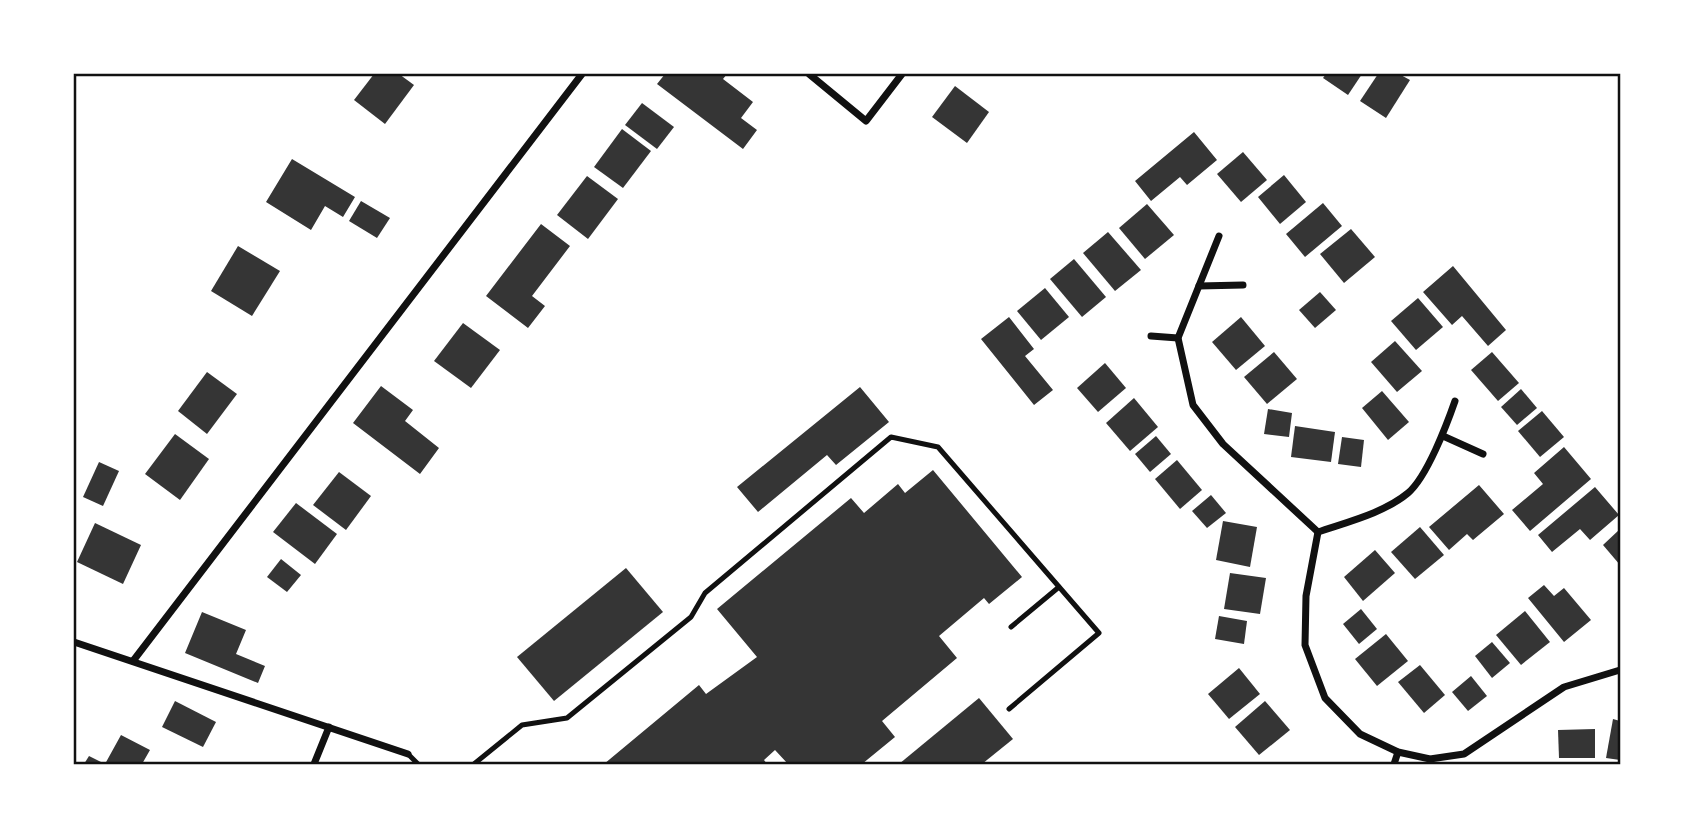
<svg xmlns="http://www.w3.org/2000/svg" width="1694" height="838" font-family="Rubik,sans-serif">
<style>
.building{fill:#353535}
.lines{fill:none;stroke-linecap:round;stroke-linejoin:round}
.service{stroke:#111;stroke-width:5}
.minor{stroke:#111;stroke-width:7}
.neatline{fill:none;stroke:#111;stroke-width:2.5}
</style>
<rect width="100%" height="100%" fill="#fff"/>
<g class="building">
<path d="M 374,74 L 399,74 L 414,85 L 385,124 L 354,100 Z"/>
<path d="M 665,74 L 727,74 L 723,79 L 753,102 L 741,118 L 757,130 L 743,149 L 657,84 Z"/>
<path d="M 1326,74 L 1362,74 L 1348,95 L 1323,78 Z"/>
<path d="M 1378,74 L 1399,74 L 1410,80 L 1386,118 L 1360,101 Z"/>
<path d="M 955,86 L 989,112 L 967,143 L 932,117 Z"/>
<path d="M 642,103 L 674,127 L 657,149 L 625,125 Z"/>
<path d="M 622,129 L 651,151 L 623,188 L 594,167 Z"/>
<path d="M 1194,132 L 1217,160 L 1187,185 L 1180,177 L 1151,201 L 1135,181 Z"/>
<path d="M 1243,152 L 1267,180 L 1241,202 L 1217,174 Z"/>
<path d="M 292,159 L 355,197 L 343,217 L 325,206 L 311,230 L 266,202 Z"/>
<path d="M 1284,175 L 1306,202 L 1280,224 L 1258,197 Z"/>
<path d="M 587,176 L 618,199 L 588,239 L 557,215 Z"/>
<path d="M 361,201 L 390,218 L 377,238 L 349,221 Z"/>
<path d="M 1323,203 L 1342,226 L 1305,257 L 1286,234 Z"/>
<path d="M 1147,204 L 1174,235 L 1145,259 L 1119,228 Z"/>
<path d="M 541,224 L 570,246 L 532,296 L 545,306 L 528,328 L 486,296 Z"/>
<path d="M 1351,229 L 1375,257 L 1344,283 L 1320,254 Z"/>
<path d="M 1108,232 L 1141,270 L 1115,291 L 1083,253 Z"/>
<path d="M 238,246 L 280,271 L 252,316 L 211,291 Z"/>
<path d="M 1074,259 L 1106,297 L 1082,317 L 1050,279 Z"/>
<path d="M 1453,266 L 1506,330 L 1488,346 L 1462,316 L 1452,325 L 1423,292 Z"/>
<path d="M 1045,288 L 1069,317 L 1041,340 L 1017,311 Z"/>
<path d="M 1320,292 L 1336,310 L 1315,328 L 1299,310 Z"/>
<path d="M 1418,298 L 1443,327 L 1416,350 L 1391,321 Z"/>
<path d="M 1009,317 L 1034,349 L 1025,356 L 1053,390 L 1034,405 L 981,339 Z"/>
<path d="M 1241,317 L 1265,346 L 1236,370 L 1212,342 Z"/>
<path d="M 463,323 L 500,350 L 471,388 L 434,361 Z"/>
<path d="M 1395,341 L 1422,371 L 1397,392 L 1371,362 Z"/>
<path d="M 1274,352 L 1297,379 L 1267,404 L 1244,377 Z"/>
<path d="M 1492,352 L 1519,383 L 1498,401 L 1471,370 Z"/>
<path d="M 1105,363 L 1126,388 L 1098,412 L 1077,388 Z"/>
<path d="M 207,372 L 237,394 L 207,434 L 178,411 Z"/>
<path d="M 381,386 L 413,410 L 405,421 L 439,448 L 420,474 L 353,423 Z"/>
<path d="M 860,387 L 889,422 L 836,465 L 827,455 L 758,512 L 737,487 Z"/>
<path d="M 1521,389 L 1537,408 L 1517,425 L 1501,407 Z"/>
<path d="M 1382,391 L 1409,422 L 1388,440 L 1362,408 Z"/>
<path d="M 1134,398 L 1158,427 L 1130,451 L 1106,423 Z"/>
<path d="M 1268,409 L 1292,413 L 1289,437 L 1264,434 Z"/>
<path d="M 1542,411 L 1564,437 L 1540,457 L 1518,431 Z"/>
<path d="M 1295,426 L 1335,432 L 1331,462 L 1291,457 Z"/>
<path d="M 175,434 L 209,459 L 180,500 L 145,474 Z"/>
<path d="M 1156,436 L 1171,454 L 1150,472 L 1135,454 Z"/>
<path d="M 1342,437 L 1364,440 L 1361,467 L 1338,464 Z"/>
<path d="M 1564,447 L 1591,479 L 1530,531 L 1512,510 L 1543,484 L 1534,473 Z"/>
<path d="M 1177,460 L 1202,490 L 1180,509 L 1155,479 Z"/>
<path d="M 99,462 L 119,471 L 103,506 L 83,497 Z"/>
<path d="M 933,470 L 1022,577 L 989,604 L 984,598 L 939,636 L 957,658 L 882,721 L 895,737 L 862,764 L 788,764 L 775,750 L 764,760 L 767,764 L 604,764 L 699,685 L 706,694 L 757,657 L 717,609 L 851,498 L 864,513 L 898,484 L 905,493 Z"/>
<path d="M 339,472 L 371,496 L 346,530 L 313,505 Z"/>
<path d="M 1479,485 L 1504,514 L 1473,540 L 1467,534 L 1449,550 L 1429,527 Z"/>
<path d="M 1595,487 L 1619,515 L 1590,540 L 1580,529 L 1552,552 L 1538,535 Z"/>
<path d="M 1211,495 L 1226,513 L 1207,528 L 1192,511 Z"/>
<path d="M 296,503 L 337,534 L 315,564 L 273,532 Z"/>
<path d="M 1223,521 L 1257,527 L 1250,567 L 1216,560 Z"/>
<path d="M 95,523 L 141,545 L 123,584 L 77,562 Z"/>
<path d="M 1420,527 L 1444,555 L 1415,579 L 1391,552 Z"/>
<path d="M 1620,529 L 1620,565 L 1603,545 Z"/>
<path d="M 1375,550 L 1395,573 L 1363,601 L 1344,577 Z"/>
<path d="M 281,559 L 301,575 L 287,592 L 267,577 Z"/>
<path d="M 626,568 L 663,612 L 554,701 L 517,657 Z"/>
<path d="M 1230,573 L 1266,578 L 1260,614 L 1224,609 Z"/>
<path d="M 1544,585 L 1554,596 L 1564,588 L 1591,620 L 1564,642 L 1528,598 Z"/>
<path d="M 1361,609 L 1377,629 L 1359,644 L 1343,624 Z"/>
<path d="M 1525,611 L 1550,642 L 1521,665 L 1496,635 Z"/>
<path d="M 202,612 L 246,630 L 236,654 L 265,666 L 258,683 L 185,653 Z"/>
<path d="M 1219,616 L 1247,621 L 1244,644 L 1215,639 Z"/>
<path d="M 1386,634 L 1408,661 L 1377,686 L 1355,659 Z"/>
<path d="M 1492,642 L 1510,663 L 1492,678 L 1475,656 Z"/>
<path d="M 1420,665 L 1445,695 L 1424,713 L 1398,682 Z"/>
<path d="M 1239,668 L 1260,694 L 1229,719 L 1208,694 Z"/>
<path d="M 1471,676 L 1487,696 L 1468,711 L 1452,692 Z"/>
<path d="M 979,698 L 1013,739 L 982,764 L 899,764 Z"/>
<path d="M 175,701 L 216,722 L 203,747 L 162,727 Z"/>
<path d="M 1265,701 L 1290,730 L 1259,755 L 1235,727 Z"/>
<path d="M 1613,719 L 1620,721 L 1620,760 L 1606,758 Z"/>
<path d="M 1595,729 L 1595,758 L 1559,758 L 1558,730 Z"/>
<path d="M 121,735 L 150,750 L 142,764 L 84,764 L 89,756 L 105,764 Z"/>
</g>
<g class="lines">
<g class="service">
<path d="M 1011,627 L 1059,587"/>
<path d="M 408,754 L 418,764"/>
<path d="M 474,764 L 522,725 L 567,718 L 691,617 L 705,593 L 891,437 L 938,447 L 1099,633 L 1009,709"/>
</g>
<g class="minor">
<path d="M 809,74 L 866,121 L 902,74"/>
<path d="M 1219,236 L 1178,338 L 1193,405 L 1223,444 L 1318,532"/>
<path d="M 1199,286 L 1243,285"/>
<path d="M 1151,336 L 1178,338"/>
<path d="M 1443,436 L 1483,454"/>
<path d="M 1318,532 L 1306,596 L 1305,645 L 1325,698 L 1360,734 L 1398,752 L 1430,759 L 1464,754 L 1564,687 L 1620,670"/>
<path d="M 1318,532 C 1347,522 1384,513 1408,493 C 1427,477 1447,424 1455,401"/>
<path d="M 74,642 L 408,754"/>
<path d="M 133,661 L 582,74"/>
<path d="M 314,764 L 329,727"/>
<path d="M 1394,764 L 1398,752"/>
</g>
</g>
<rect width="1694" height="838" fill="none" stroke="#ffffff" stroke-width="150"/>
<rect x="75" y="75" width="1544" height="688" class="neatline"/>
</svg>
